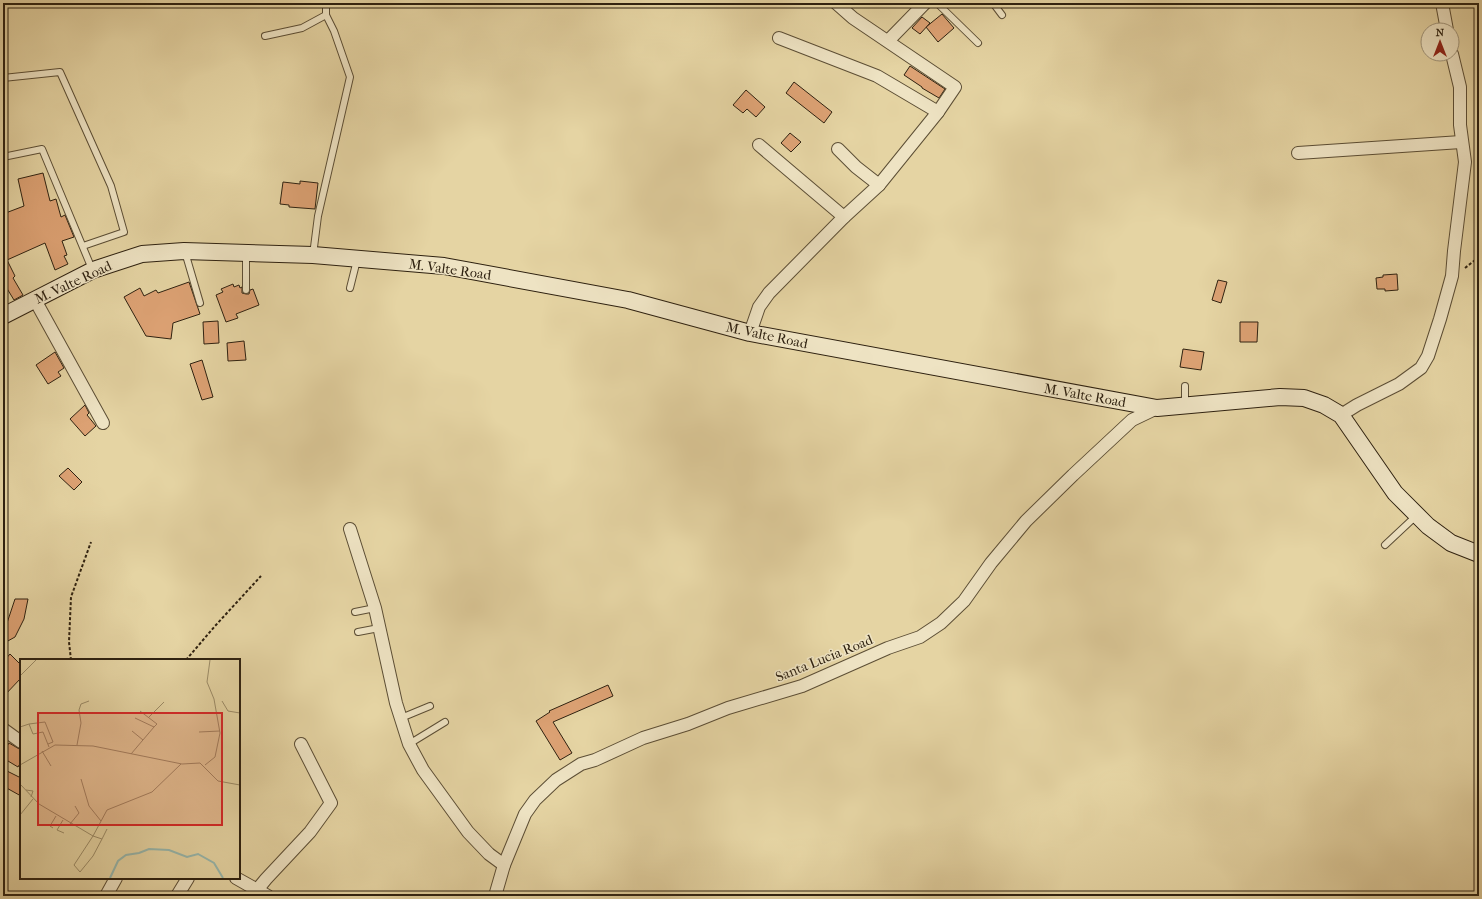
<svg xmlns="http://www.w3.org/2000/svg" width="1482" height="899" font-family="'IM FELL French Canon',serif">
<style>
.building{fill:#dda274;stroke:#2e2110}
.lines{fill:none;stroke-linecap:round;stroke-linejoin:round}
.service-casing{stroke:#5c4e35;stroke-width:8}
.minor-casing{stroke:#5c4e35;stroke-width:14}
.secondary-casing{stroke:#2e2110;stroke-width:18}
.path{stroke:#2e2110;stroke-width:2;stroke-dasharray:3 2;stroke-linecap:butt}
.service{stroke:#eee3c3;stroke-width:6}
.minor{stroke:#eee3c3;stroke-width:12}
.secondary{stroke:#eee3c3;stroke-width:16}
.labels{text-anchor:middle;stroke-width:3;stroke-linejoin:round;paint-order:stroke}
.street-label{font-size:14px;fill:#2e2110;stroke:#eee3c3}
.inset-river{fill:none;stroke:#97b7ad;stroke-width:2}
.inset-road{fill:none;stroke:#9c8c68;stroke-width:1}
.view{fill:#d62828;fill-opacity:0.15;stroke:#d62828;stroke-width:2}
.inset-edge{fill:none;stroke:#2e2110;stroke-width:2}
</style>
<rect width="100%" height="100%" fill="#e5d4a3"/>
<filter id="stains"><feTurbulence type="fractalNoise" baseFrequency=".005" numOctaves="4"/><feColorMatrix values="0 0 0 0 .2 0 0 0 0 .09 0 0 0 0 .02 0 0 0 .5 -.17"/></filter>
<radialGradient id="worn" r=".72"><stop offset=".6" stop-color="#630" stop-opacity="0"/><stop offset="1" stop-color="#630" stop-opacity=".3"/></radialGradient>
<g class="building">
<path d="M 942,14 L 954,28 L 938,42 L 926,27 Z"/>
<path d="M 922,17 L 930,23 L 920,34 L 912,28 Z"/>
<path d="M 910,66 L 945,89 L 939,98 L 922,88 L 922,87 L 904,75 Z"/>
<path d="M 794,82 L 832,112 L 824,123 L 786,93 Z"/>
<path d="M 746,90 L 765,107 L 756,117 L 747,109 L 743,113 L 733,105 Z"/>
<path d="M 790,133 L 801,142 L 791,152 L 781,143 Z"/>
<path d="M 43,173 L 50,201 L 56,199 L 61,217 L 65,215 L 74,237 L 62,241 L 67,255 L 64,256 L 68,264 L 55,270 L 45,243 L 7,260 L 15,276 L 13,278 L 23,295 L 14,300 L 3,282 L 3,214 L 24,206 L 18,179 Z"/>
<path d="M 300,181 L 318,183 L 315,209 L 289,207 L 289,205 L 280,204 L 283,182 L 300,184 Z"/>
<path d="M 1397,274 L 1398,290 L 1385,291 L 1385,289 L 1377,289 L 1376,278 L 1383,277 L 1383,275 Z"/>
<path d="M 1218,280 L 1227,282 L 1221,303 L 1212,300 Z"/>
<path d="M 189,282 L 200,314 L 173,323 L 171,339 L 146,336 L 124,297 L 140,288 L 144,296 L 156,290 L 158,293 Z"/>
<path d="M 233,284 L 234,287 L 239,285 L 240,288 L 242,287 L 242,293 L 246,294 L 249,294 L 250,290 L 253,289 L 259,305 L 236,314 L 238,318 L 226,322 L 216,295 L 223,292 L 221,289 Z"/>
<path d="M 218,321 L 219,343 L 204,344 L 203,322 Z"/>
<path d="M 1240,322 L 1258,322 L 1257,342 L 1240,342 Z"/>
<path d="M 244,341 L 246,360 L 228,361 L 227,343 Z"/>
<path d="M 1183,349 L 1204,352 L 1201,370 L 1180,367 Z"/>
<path d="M 55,352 L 64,368 L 58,372 L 61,376 L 48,384 L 36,365 Z"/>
<path d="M 202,360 L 213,397 L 202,400 L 190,364 Z"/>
<path d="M 85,405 L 89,413 L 87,415 L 96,426 L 85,436 L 70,419 Z"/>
<path d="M 68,468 L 82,482 L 74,490 L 59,476 Z"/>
<path d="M 15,599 L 28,599 L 24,619 L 15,637 L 6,642 L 3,627 L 7,623 Z"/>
<path d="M 10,654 L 21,665 L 21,678 L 3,697 L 3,662 Z"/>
<path d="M 608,685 L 613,696 L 553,722 L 572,753 L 560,760 L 536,721 L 550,712 L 549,711 Z"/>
<path d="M 9,743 L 21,750 L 21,762 L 18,767 L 3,758 L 3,752 Z"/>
<path d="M 7,771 L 21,778 L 21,796 L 3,786 L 3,780 Z"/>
</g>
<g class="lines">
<g class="service-casing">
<g id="service">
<path d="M 937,3 L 978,43"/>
<path d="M 993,3 L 1002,15"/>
<path d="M 265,36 L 302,28 L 326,15"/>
<path d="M 3,78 L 60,72 L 111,186 L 124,232 L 83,246"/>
<path d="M 3,157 L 42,149 L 92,269"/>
<path d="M 185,252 L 200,303"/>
<path d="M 313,255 L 318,216 L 350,77 L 334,31 L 326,15 L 326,3"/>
<path d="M 350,288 L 357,260"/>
<path d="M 246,290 L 246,254"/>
<path d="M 1185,386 L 1185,404"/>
<path d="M 1385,545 L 1416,516"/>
<path d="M 355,612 L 375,608"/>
<path d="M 358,632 L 379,628"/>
<path d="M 401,718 L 430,706"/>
<path d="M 409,744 L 445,722"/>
</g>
</g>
<g class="minor-casing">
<g id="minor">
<path d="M 836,3 L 853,18 L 955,87 L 938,112"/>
<path d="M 1442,3 L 1447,30"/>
<path d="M 888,41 L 925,3"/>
<path d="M 759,145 L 844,217"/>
<path d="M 838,149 L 856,167 L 879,185"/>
<path d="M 1298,153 L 1461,142"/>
<path d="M 35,300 L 103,423"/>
<path d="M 750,333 L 759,307 L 769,293 L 844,217 L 879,185 L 938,112 L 877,76 L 779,38"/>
<path d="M 1341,415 L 1357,405 L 1399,384 L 1421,368 L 1428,356 L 1440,319 L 1452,276 L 1454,251 L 1465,162 L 1460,125 L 1460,87 L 1452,54"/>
<path d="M 350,529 L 375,608 L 396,703 L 409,744 L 423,770 L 468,832 L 489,854 L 504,865"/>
<path d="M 3,729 L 21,742"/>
<path d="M 236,878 L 268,896"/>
<path d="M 257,890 L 266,879 L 310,832 L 331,803 L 301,744"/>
<path d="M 106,896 L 116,878"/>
<path d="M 177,896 L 188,878"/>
<path d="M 495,896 L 504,865 L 525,814 L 535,800 L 556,780 L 581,764 L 595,760 L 643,738 L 688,724 L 728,708 L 802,686 L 888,648 L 920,637 L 941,623 L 964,601 L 991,563 L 1026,521 L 1073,475 L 1132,420 L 1157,408"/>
</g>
</g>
<g class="secondary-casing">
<path id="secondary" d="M 3,316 L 93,270 L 142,254 L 184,251 L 313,255 L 444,266 L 628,300 L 750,333 L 1157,408 L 1280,397 L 1304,398 L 1324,405 L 1341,415 L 1395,493 L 1428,526 L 1451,543 L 1479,554"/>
</g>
<g class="path">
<path d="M 1465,268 L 1479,257"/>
<path d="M 71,660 L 69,642 L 71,597 L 91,542"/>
<path d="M 186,660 L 215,626 L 261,576"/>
</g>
<use href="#service" class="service"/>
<use href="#minor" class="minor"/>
<use href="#secondary" class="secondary"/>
</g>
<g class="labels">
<g class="street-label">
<text transform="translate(450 269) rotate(8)" y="5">M. Valte Road</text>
<text transform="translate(73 282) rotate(-25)" y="5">M. Valte Road</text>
<text transform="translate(767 335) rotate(12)" y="5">M. Valte Road</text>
<text transform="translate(1085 395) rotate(10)" y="5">M. Valte Road</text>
<text transform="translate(824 658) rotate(-22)" y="5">Santa Lucia Road</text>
</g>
</g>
<g transform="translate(20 659)">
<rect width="220" height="220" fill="#e5d4a3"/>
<path class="inset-river" d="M 90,219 L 98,202 L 106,196 L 119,194 L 129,190 L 149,191 L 167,198 L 178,195 L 194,204 L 203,219"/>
<path class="inset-road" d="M 0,17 L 16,1M 202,42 L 208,52 L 220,54M 120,52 L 137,65 L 134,68M 128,59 L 144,43M 9,65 L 25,63 L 33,83 L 28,85M 0,68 L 9,65 L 13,75 L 23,73 L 29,88M 112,72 L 123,81M 179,73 L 200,72M 57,86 L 61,64 L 59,51 L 61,45 L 69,42M 22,92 L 31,107M 111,95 L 134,68 L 115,59M 0,106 L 35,86 L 73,87 L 162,105 L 180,104 L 198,122 L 220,126M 185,106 L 195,98 L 200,74 L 194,40 L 187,23 L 190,1M 61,120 L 69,147 L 81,162M 0,125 L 19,145 L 73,177 L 87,151 L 132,133 L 161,105M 6,131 L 13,132 L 11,138M 0,156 L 13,140M 43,161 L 37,171 L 44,174M 50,165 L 59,154 L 55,147M 33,169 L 30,167 L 36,157M 82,180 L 73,177 L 54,206 L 60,213 L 73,197 L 82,180 L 87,170"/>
<path class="view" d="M 18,54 L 202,54 L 202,166 L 18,166 Z"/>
<rect width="220" height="220" class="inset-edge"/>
</g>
<rect width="1482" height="899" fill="none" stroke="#e5d4a3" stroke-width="16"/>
<rect x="4" y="4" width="1474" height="891" fill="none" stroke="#2e2110" stroke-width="2"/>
<rect x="8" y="8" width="1466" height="883" fill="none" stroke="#2e2110"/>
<g transform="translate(1440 42)"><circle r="19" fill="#eee3c3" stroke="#a1957b"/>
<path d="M0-3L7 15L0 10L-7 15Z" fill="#8f2418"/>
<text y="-6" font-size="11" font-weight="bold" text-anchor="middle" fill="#2e2110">N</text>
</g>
<rect width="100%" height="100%" filter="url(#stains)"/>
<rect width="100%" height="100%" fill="url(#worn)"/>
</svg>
